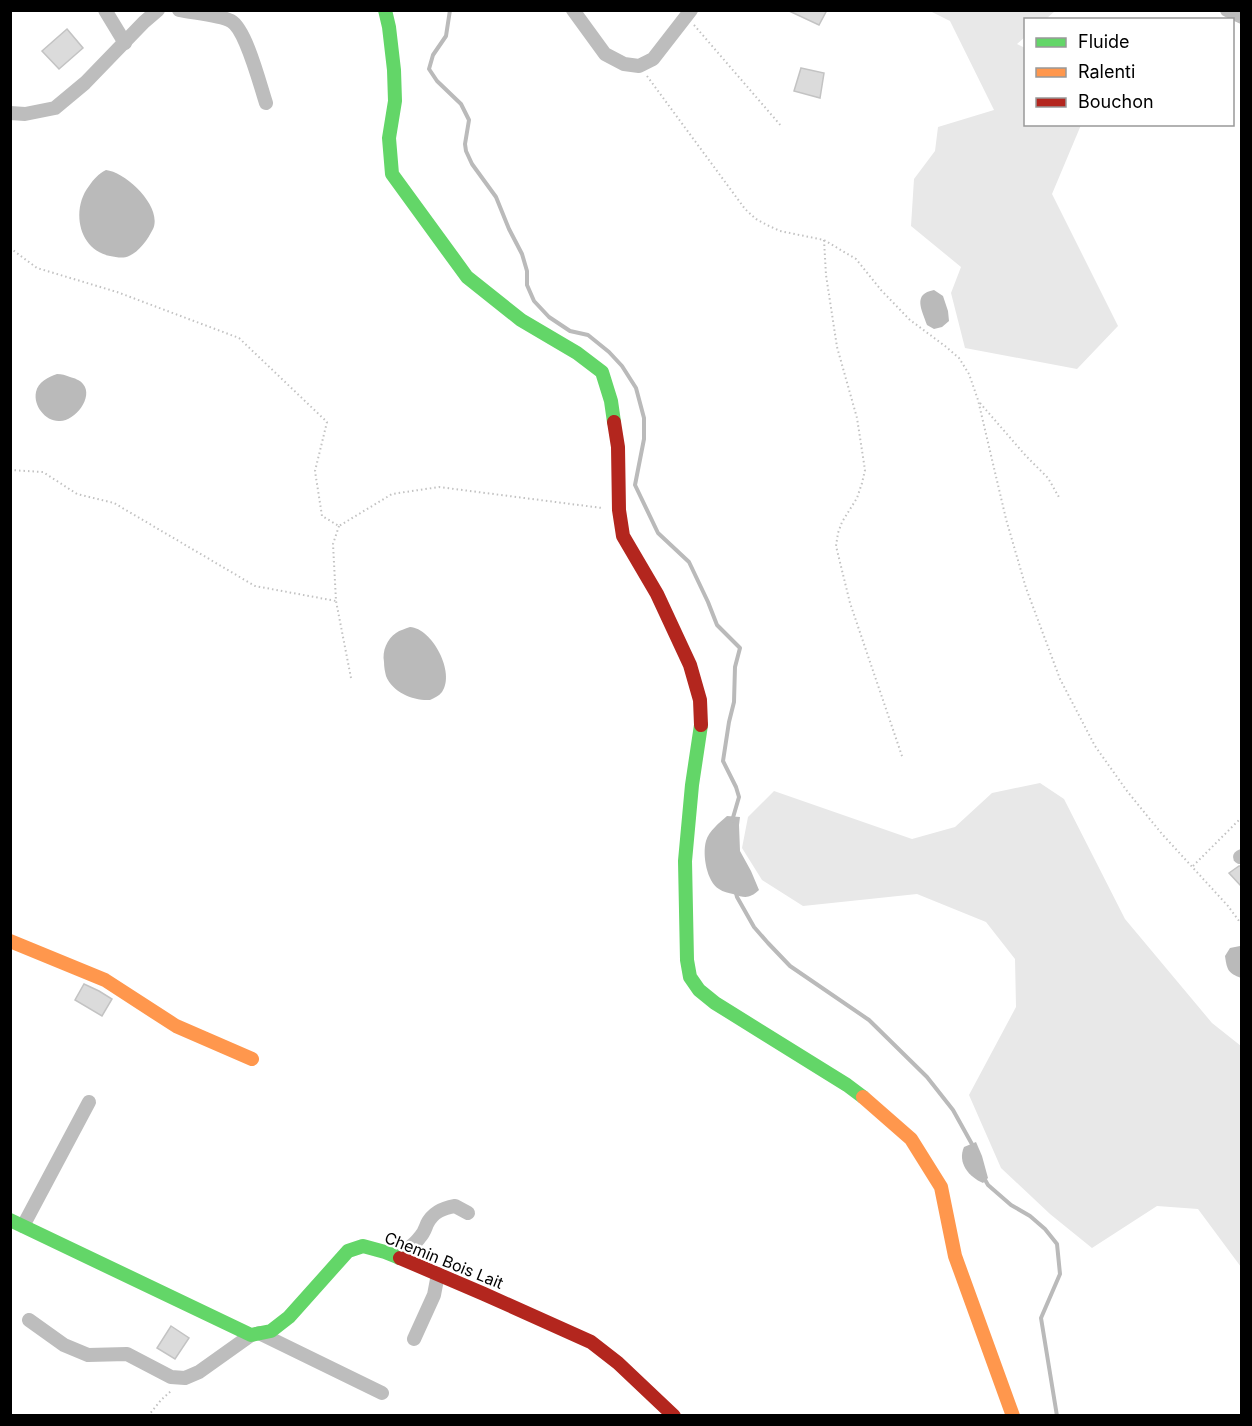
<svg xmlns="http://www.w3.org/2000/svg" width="1252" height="1426" font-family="Inter,sans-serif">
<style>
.green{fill:#e8e8e8}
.water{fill:#bababa}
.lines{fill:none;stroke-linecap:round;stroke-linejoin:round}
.stream{stroke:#bababa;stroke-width:4}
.building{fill:#dbdbdb;stroke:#c3c3c3;stroke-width:1.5}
.path{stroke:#c2c2c2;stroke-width:2;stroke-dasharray:1.5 3;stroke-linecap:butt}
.street{stroke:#bdbdbd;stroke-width:14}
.fast{stroke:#63d668;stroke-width:14}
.slow{stroke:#ff974d;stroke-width:14}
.jam{stroke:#b3261e;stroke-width:14}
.labels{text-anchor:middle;stroke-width:4.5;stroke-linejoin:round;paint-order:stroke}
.street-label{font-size:16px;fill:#000;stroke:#fff}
</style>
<rect width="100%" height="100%" fill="#fff"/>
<g class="green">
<path d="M 930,11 L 1055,11 L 1046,19 L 1026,20 L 1025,37 L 1017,44 L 1025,48 L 1026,124 L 1081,125 L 1052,194 L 1118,326 L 1077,369 L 965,348 L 951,293 L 961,267 L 911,226 L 914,179 L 935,151 L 938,127 L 994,110 L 950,21 Z"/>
<path d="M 1040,783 L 1064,799 L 1125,919 L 1212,1023 L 1241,1046 L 1241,1267 L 1198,1209 L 1157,1206 L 1092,1248 L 1050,1214 L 1001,1168 L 969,1095 L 1016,1007 L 1015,959 L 986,922 L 917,894 L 803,906 L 762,880 L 742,848 L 748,817 L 774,791 L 912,839 L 955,827 L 992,793 Z"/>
</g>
<g class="water">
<path d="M 106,170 C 126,172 163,207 153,229 C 148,239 139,252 129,256 C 123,259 116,257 110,256 C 78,250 71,209 89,186 C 94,179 98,174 106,170 Z"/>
<path d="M 934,290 L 943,296 L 948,311 L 949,321 L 942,327 L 934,329 L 927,325 C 922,310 912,294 934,290 Z"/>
<path d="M 57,374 C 62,374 65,375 70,377 C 74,378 80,380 83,384 C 94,397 75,421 60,421 C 46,422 33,406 36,392 C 38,382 48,377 57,374 Z"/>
<path d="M 410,627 C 432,628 456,673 442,692 C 439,696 434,698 430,700 C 414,701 393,693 386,676 C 385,672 384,667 384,662 C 382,651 387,639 396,633 C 400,630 405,629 410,627 Z"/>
<path d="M 727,816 L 740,817 L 739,825 L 740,851 L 751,871 L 759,890 C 749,899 745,898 733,894 C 729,893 723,892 719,889 C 707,882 702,855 706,841 C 709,831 719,823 727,816 Z"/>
<path d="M 1240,946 L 1242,946 L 1241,978 C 1228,973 1227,970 1225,956 L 1230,948 Z"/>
<path d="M 976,1142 L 982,1156 L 988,1178 L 983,1183 C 969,1177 957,1163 964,1147 Z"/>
</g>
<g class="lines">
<g class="stream">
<path d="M 450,10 L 446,36 L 433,55 L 429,69 L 437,81 L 461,104 L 469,120 L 465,144 L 466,151 L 472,164 L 496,197 L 509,229 L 522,254 L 527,271 L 527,285 L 534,301 L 549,317 L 570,331 L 588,335 L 609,352 L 622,366 L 636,388 L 644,418 L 644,439 L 635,485 L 658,533 L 689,562 L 708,602 L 717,625 L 740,648 L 735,667 L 734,702 L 729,722 L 723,761 L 736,787 L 739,797 L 732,821"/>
<path d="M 736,893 L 737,897 L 754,927 L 768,943 L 790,966 L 869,1020 L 927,1077 L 953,1110 L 973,1146"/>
<path d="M 984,1178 L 988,1185 L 1011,1205 L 1030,1216 L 1045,1229 L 1057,1244 L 1060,1274 L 1041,1318 L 1057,1416"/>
</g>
</g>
<g class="building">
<path d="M 787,10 L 827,10 L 819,25 Z"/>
<path d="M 67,29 L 83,48 L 59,69 L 42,51 Z"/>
<path d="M 801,68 L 824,73 L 820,98 L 794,91 Z"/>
<path d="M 1239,866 L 1242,866 L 1242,887 L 1229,873 Z"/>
<path d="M 84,984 L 99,991 L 112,999 L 102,1016 L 75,1000 Z"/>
<path d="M 171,1326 L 189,1338 L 175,1359 L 157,1348 Z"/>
</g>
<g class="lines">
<g class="path">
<path d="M 694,25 L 782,127"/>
<path d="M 647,76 L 745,209 L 756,219 L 767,225 L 780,231 L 824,240 L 856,259 L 881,290 L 910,320 L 945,346 L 959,358 L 969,374 L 978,400 L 1006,519 L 1026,588 L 1060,679 L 1095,746 L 1127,791 L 1162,834 L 1228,906 L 1242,925"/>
<path d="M 824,240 L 826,275 L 837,347 L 857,418 L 865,470 L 862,483 L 857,498 L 842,522 L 838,533 L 836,546 L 850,603 L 903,759"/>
<path d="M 10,248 L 37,268 L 117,292 L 239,338 L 327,422 L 315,471 L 322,516 L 339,526 L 392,494 L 439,487 L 602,508"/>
<path d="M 980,403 L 1026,456 L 1048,478 L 1060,499"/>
<path d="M 10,470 L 43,472 L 77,494 L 114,503 L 255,586 L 336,601"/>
<path d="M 339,526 L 333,544 L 336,601 L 351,678"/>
<path d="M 1193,866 L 1242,817"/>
<path d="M 148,1416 L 161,1400 L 172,1390"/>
</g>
<g class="street">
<path d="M 105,10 L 125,43"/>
<path d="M 179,10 C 193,13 220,15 231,21 C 246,29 260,85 266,103"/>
<path d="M 573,10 L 605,54 L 624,64 L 639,66 L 653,59 L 691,10"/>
<path d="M 1227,10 L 1242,17"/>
<path d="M 10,113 L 25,114 L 55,108 L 85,83 L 144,22 L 158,10"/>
<path d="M 1240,857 L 1242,856"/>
<path d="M 23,1226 L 89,1102"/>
<path d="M 399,1258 C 406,1248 414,1246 420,1237 C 424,1233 425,1229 427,1224 C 433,1212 443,1208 455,1206 L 468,1213"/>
<path d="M 29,1320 L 64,1345 L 88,1355 L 127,1354 L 171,1377 L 185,1378 L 199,1372 L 251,1335"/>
<path d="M 259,1333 L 382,1393"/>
<path d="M 414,1339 L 434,1295 L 438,1274"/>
</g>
<g class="fast">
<path d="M 385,10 L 389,27 L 394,70 L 395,101 L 389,138 L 392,174 L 467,277 L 521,320 L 577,353 L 602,372 L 611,401 L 614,422"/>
<path d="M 701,725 L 692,785 L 685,861 L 687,960 L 690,977 L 699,990 L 715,1003 L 847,1085 L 863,1097"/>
<path d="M 10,1220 L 251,1335 L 271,1331 L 289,1317 L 348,1251 L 363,1246 L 385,1252 L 400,1258"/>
</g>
<g class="slow">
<path d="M 10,941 L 105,980 L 176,1026 L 252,1059"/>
<path d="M 863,1097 L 911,1139 L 941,1187 L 955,1256 L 1013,1416"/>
</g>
<g class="jam">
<path d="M 614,422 L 618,447 L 619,510 L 623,536 L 657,594 L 690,665 L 700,700 L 701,725"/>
<path d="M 400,1258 L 484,1294 L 591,1342 L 618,1363 L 674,1416"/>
</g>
</g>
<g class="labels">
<g class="street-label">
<text transform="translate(444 1260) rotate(22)" y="6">Chemin Bois Lait</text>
</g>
</g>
<rect width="1252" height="1426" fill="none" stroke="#000000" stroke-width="24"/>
<rect x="1024" y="18" width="210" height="108" fill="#ffffff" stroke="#999999" stroke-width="1.5"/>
<rect x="1036" y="38" width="30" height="9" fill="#63d668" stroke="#999999" stroke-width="1.5"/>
<text x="1078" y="48" font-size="18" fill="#000000">Fluide</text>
<rect x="1036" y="68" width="30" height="9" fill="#ff974d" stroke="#999999" stroke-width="1.5"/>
<text x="1078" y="78" font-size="18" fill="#000000">Ralenti</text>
<rect x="1036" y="98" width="30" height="9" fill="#b3261e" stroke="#999999" stroke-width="1.5"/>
<text x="1078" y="108" font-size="18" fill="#000000">Bouchon</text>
</svg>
